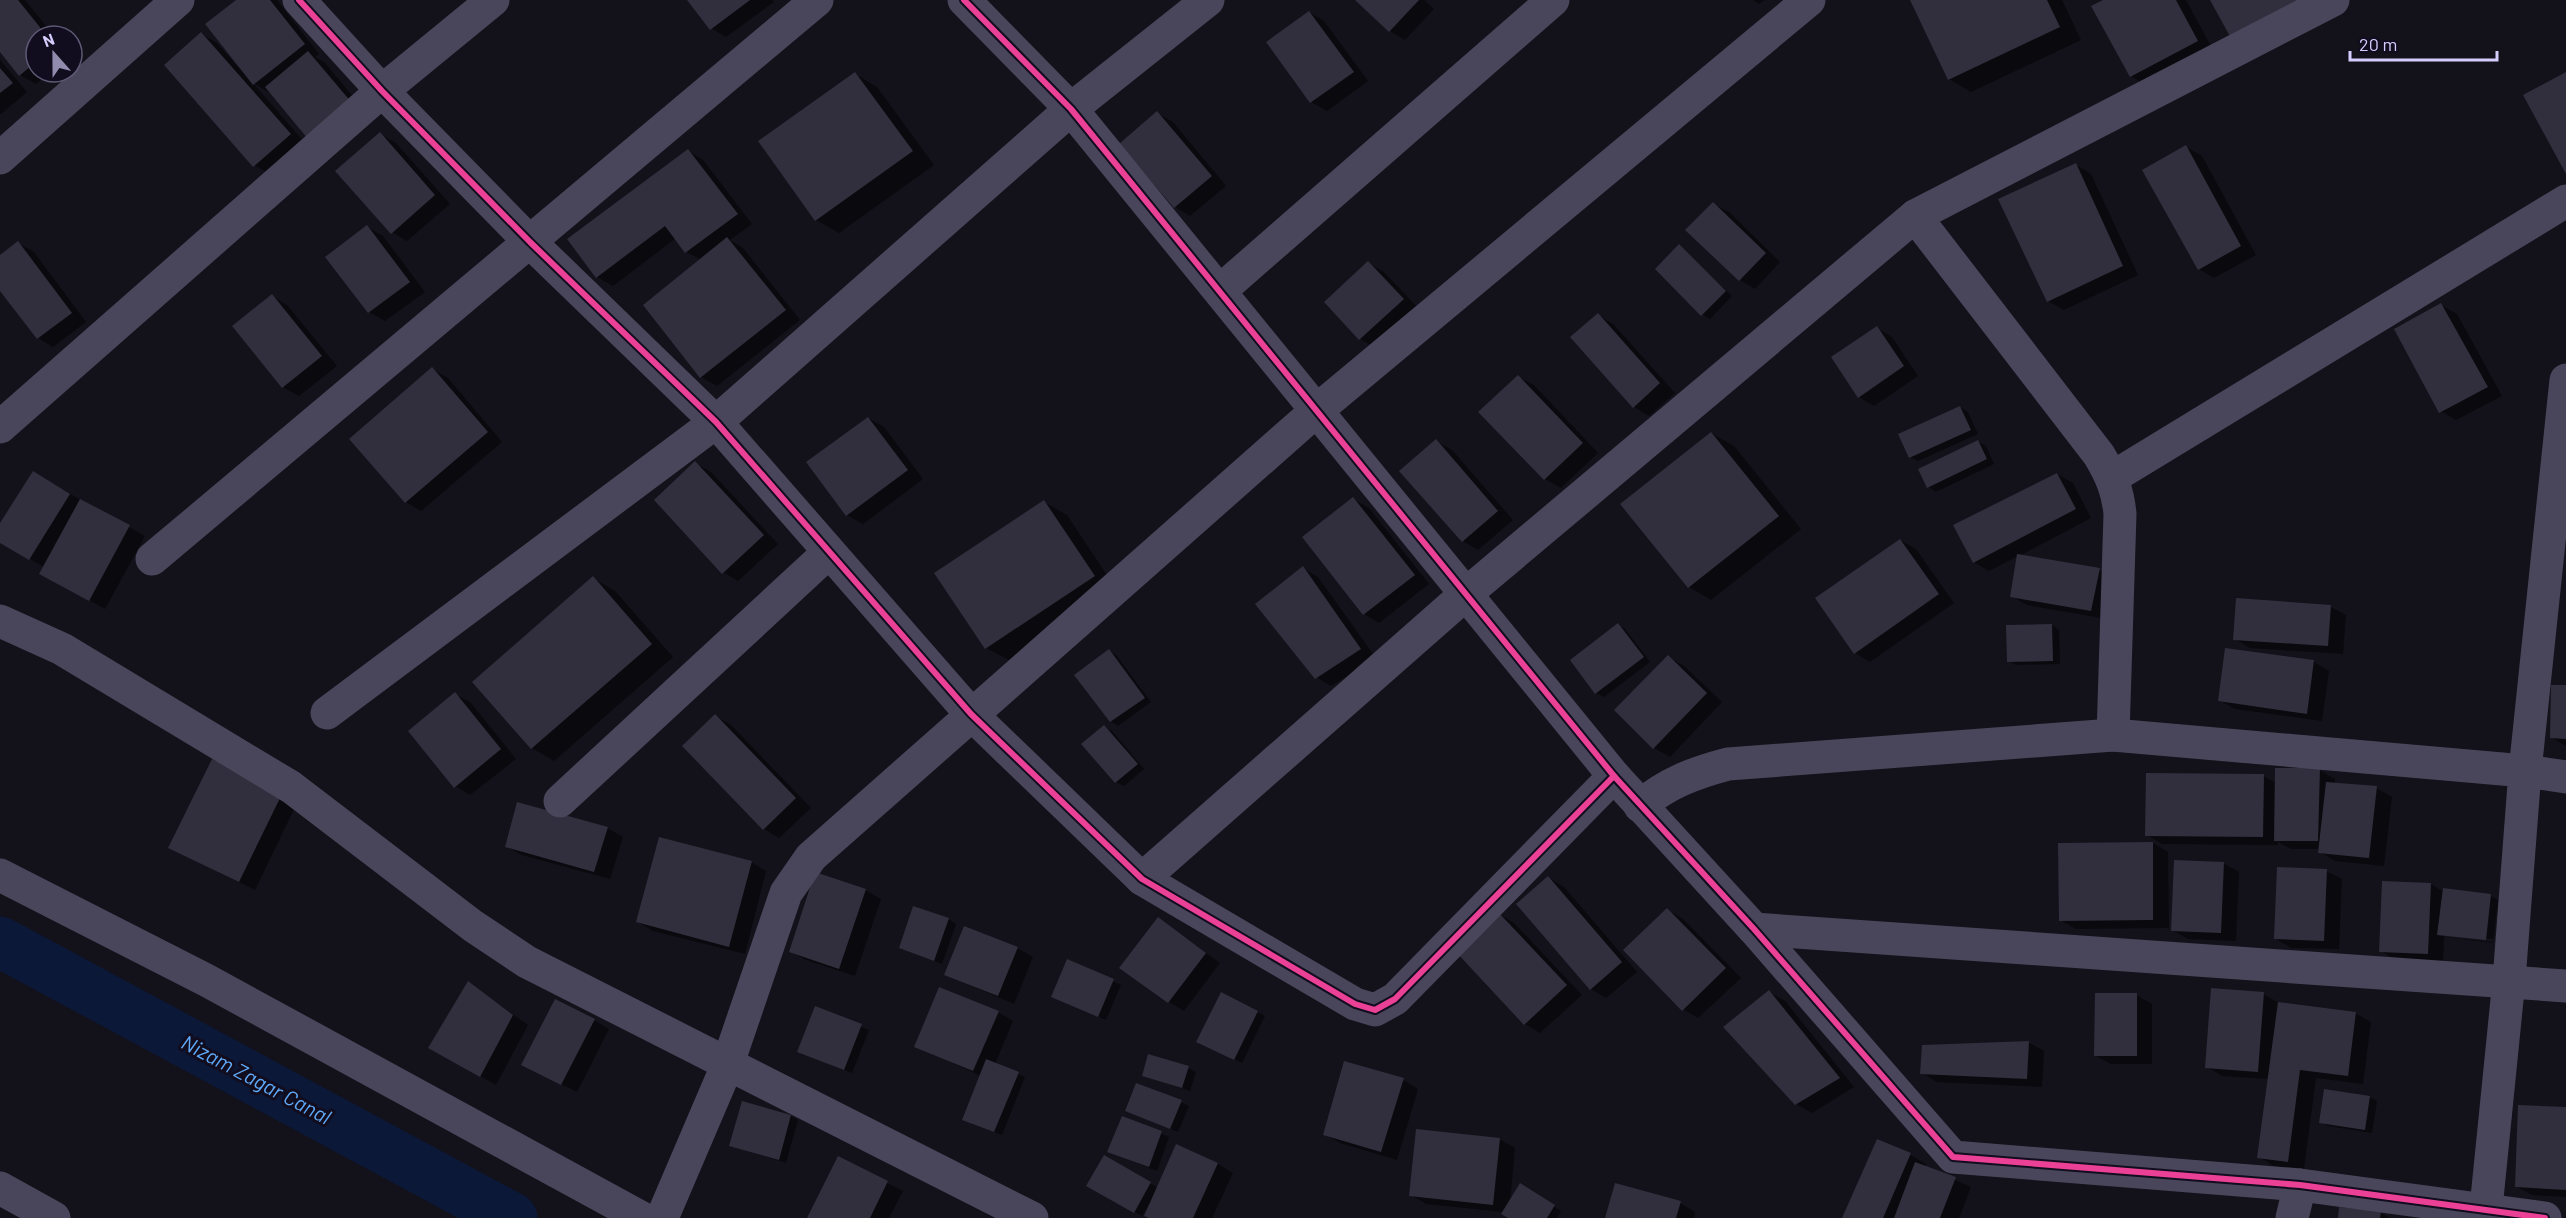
<svg xmlns="http://www.w3.org/2000/svg" width="2566" height="1218" font-family="Barlow,sans-serif">
<style>
.shadow{fill:#0007;fill-rule:evenodd}
.lines{fill:none;stroke-linecap:round;stroke-linejoin:round}
.canal{stroke:#0c1837;stroke-width:51}
.building{fill:#312f3d}
.street{stroke:#49465b;stroke-width:33}
.cycleway-casing{stroke:#110d1e;stroke-width:10}
.cycleway{stroke:#ea4096;stroke-width:6}
.labels{text-anchor:middle;stroke-width:6;stroke-linejoin:round;paint-order:stroke}
.water-label{font-size:21px;font-style:italic;fill:#5fa9f8;stroke:#110d1e}
</style>
<rect width="100%" height="100%" fill="#13111a"/>
<g class="shadow">
<path d="M 0,0 L 25,0 L 54,36 L 36,36 L 36,72 L 50,72 L 36,84 L 20,75 L 0,50 Z"/>
<path d="M 239,0 L 277,0 L 319,54 L 315,57 L 324,62 L 367,113 L 270,93 L 252,82 L 305,143 L 270,174 L 254,165 L 201,34 L 217,43 L 238,67 L 240,66 Z"/>
<path d="M 689,0 L 772,0 L 774,2 L 726,37 L 711,28 Z"/>
<path d="M 1358,0 L 1424,0 L 1434,9 L 1405,40 L 1390,31 Z"/>
<path d="M 1753,0 L 1765,0 L 1759,4 Z"/>
<path d="M 1911,0 L 2062,0 L 2081,40 L 1971,92 L 1949,79 Z"/>
<path d="M 2106,0 L 2186,0 L 2213,50 L 2146,85 L 2131,76 Z"/>
<path d="M 1309,12 L 1324,21 L 1368,81 L 1327,111 L 1311,102 Z"/>
<path d="M 0,60 L 27,92 L 1,114 L 0,114 Z"/>
<path d="M 855,74 L 877,87 L 934,165 L 839,233 L 816,220 Z"/>
<path d="M 1157,113 L 1173,122 L 1226,186 L 1190,216 L 1175,207 Z"/>
<path d="M 380,134 L 396,143 L 450,204 L 407,241 L 392,232 Z"/>
<path d="M 2186,147 L 2202,156 L 2256,255 L 2214,278 L 2199,269 Z"/>
<path d="M 688,151 L 703,160 L 752,224 L 730,240 L 743,248 L 800,320 L 717,386 L 701,377 L 701,260 L 687,252 L 676,238 L 613,286 L 597,277 Z"/>
<path d="M 2076,165 L 2091,174 L 2138,275 L 2064,310 L 2048,301 Z"/>
<path d="M 1713,204 L 1729,212 L 1780,262 L 1755,289 L 1740,280 Z"/>
<path d="M 367,227 L 383,236 L 425,292 L 385,321 L 369,312 L 327,257 Z"/>
<path d="M 18,243 L 34,252 L 86,322 L 53,347 L 38,338 L 0,289 L 0,257 Z"/>
<path d="M 1679,246 L 1732,296 L 1710,319 L 1702,314 Z"/>
<path d="M 1368,263 L 1384,272 L 1418,308 L 1376,348 L 1360,339 L 1326,303 Z"/>
<path d="M 272,296 L 287,305 L 337,366 L 299,396 L 283,387 Z"/>
<path d="M 2441,305 L 2457,314 L 2502,396 L 2456,420 L 2441,411 Z"/>
<path d="M 1598,315 L 1613,324 L 1675,393 L 1649,416 L 1634,407 Z"/>
<path d="M 1877,328 L 1892,337 L 1918,376 L 1874,406 L 1859,397 Z"/>
<path d="M 432,369 L 448,378 L 502,442 L 421,511 L 406,502 Z"/>
<path d="M 1518,377 L 1534,385 L 1598,453 L 1561,488 L 1545,479 L 1481,412 Z"/>
<path d="M 1960,407 L 1968,412 L 1978,434 L 1918,461 L 1910,457 Z"/>
<path d="M 868,418 L 884,427 L 923,479 L 863,524 L 847,515 Z"/>
<path d="M 1711,433 L 1734,446 L 1801,529 L 1711,600 L 1689,587 Z"/>
<path d="M 1436,441 L 1452,450 L 1513,520 L 1478,550 L 1463,541 Z"/>
<path d="M 1978,442 L 1986,446 L 1994,464 L 1936,492 L 1929,487 L 1920,470 Z"/>
<path d="M 695,463 L 711,472 L 778,544 L 738,581 L 723,572 Z"/>
<path d="M 33,473 L 145,536 L 105,609 L 41,573 L 44,567 L 0,541 L 0,526 Z"/>
<path d="M 2057,474 L 2073,483 L 2091,518 L 2019,556 L 2099,570 L 2114,579 L 2107,619 L 2027,605 L 2011,596 L 2018,556 L 1989,571 L 1974,562 Z"/>
<path d="M 1353,499 L 1369,508 L 1429,584 L 1379,623 L 1364,614 Z"/>
<path d="M 1044,502 L 1067,515 L 1116,589 L 1009,660 L 986,648 Z"/>
<path d="M 1900,540 L 1916,549 L 1954,603 L 1870,662 L 1855,653 Z"/>
<path d="M 1303,568 L 1318,577 L 1376,658 L 1331,686 L 1316,677 Z"/>
<path d="M 593,578 L 615,591 L 673,657 L 554,761 L 532,748 Z"/>
<path d="M 2331,607 L 2346,615 L 2343,654 L 2250,648 L 2235,639 Z"/>
<path d="M 1618,625 L 1625,629 L 1650,662 L 1604,697 L 1596,693 Z"/>
<path d="M 2052,625 L 2059,630 L 2060,664 L 2016,665 L 2009,661 Z"/>
<path d="M 2226,649 L 2314,662 L 2329,671 L 2322,721 L 2235,709 L 2219,700 Z"/>
<path d="M 1109,651 L 1116,655 L 1151,702 L 1118,726 L 1111,721 Z"/>
<path d="M 1668,657 L 1684,666 L 1722,702 L 1670,757 L 1654,748 L 1616,710 Z"/>
<path d="M 2566,687 L 2566,746 L 2551,737 Z"/>
<path d="M 455,694 L 471,703 L 516,759 L 470,795 L 455,786 Z"/>
<path d="M 715,716 L 731,725 L 811,808 L 779,838 L 764,829 L 684,746 Z"/>
<path d="M 1104,727 L 1112,731 L 1144,769 L 1124,786 L 1116,782 Z"/>
<path d="M 213,761 L 297,803 L 255,890 L 170,848 Z"/>
<path d="M 2319,770 L 2335,779 L 2335,784 L 2376,788 L 2392,797 L 2384,866 L 2335,861 L 2320,852 L 2320,849 L 2291,849 L 2278,842 L 2278,845 L 2162,844 L 2147,835 L 2263,776 L 2276,783 Z"/>
<path d="M 607,828 L 623,837 L 610,879 L 522,855 L 506,846 Z"/>
<path d="M 2153,843 L 2168,852 L 2169,928 L 2076,929 L 2060,920 Z"/>
<path d="M 751,862 L 766,871 L 745,954 L 653,931 L 638,922 Z"/>
<path d="M 2223,863 L 2239,872 L 2236,941 L 2188,939 L 2173,931 Z"/>
<path d="M 2326,871 L 2342,879 L 2339,949 L 2291,948 L 2276,939 Z"/>
<path d="M 1549,878 L 1564,887 L 1637,972 L 1606,998 L 1591,989 Z"/>
<path d="M 2431,884 L 2444,892 L 2491,896 L 2498,900 L 2493,943 L 2444,937 L 2443,962 L 2396,960 L 2381,951 ZM 2445,934 L 2493,939 L 2493,942 L 2445,937 Z"/>
<path d="M 865,890 L 881,899 L 855,976 L 806,960 L 791,951 Z"/>
<path d="M 1668,910 L 1683,919 L 1741,978 L 1698,1018 L 1683,1009 Z"/>
<path d="M 1499,914 L 1514,923 L 1582,995 L 1540,1033 L 1525,1024 Z"/>
<path d="M 948,919 L 956,924 L 942,964 L 900,948 Z"/>
<path d="M 1158,919 L 1220,963 L 1184,1011 L 1169,1002 Z"/>
<path d="M 1017,948 L 1033,957 L 1014,1004 L 946,975 Z"/>
<path d="M 1067,961 L 1121,985 L 1106,1020 L 1061,1001 Z"/>
<path d="M 468,983 L 528,1025 L 496,1085 L 430,1047 Z"/>
<path d="M 1769,992 L 1785,1001 L 1854,1087 L 1812,1113 L 1796,1104 Z"/>
<path d="M 1221,994 L 1265,1016 L 1242,1063 L 1205,1045 Z"/>
<path d="M 2263,994 L 2279,1003 L 2355,1013 L 2371,1022 L 2363,1084 L 2316,1078 L 2304,1169 L 2274,1166 L 2259,1157 L 2269,1079 L 2222,1076 L 2207,1067 Z"/>
<path d="M 2136,995 L 2152,1004 L 2152,1064 L 2111,1064 L 2096,1056 Z"/>
<path d="M 816,1008 L 869,1030 L 852,1073 L 806,1055 Z"/>
<path d="M 998,1012 L 1013,1021 L 995,1064 L 1025,1077 L 1002,1135 L 971,1123 L 981,1076 L 916,1046 Z"/>
<path d="M 594,1020 L 609,1029 L 577,1092 L 539,1073 Z"/>
<path d="M 2028,1042 L 2044,1051 L 2042,1087 L 1937,1082 L 1922,1073 Z"/>
<path d="M 1188,1068 L 1196,1072 L 1190,1091 L 1144,1075 Z"/>
<path d="M 1403,1080 L 1418,1089 L 1397,1160 L 1340,1143 L 1324,1134 Z"/>
<path d="M 2369,1097 L 2377,1101 L 2372,1133 L 2328,1126 L 2321,1122 Z"/>
<path d="M 1181,1102 L 1189,1106 L 1178,1132 L 1134,1114 Z"/>
<path d="M 2566,1108 L 2566,1197 L 2532,1195 L 2517,1187 Z"/>
<path d="M 791,1116 L 798,1120 L 786,1163 L 730,1145 Z"/>
<path d="M 1122,1117 L 1169,1137 L 1157,1171 L 1109,1152 Z"/>
<path d="M 1499,1139 L 1515,1148 L 1510,1203 L 1520,1185 L 1561,1211 L 1557,1218 L 1510,1218 L 1504,1212 L 1426,1204 L 1411,1195 Z"/>
<path d="M 1878,1141 L 1911,1155 L 1926,1164 L 1925,1167 L 1971,1187 L 1959,1218 L 1844,1218 Z"/>
<path d="M 1104,1157 L 1158,1188 L 1218,1164 L 1233,1173 L 1212,1218 L 1151,1218 L 1151,1205 L 1149,1204 L 1142,1216 L 1088,1186 Z"/>
<path d="M 838,1158 L 903,1191 L 889,1218 L 808,1218 Z"/>
<path d="M 1680,1203 L 1695,1212 L 1694,1218 L 1607,1218 Z"/>
<path d="M 2381,1213 L 2390,1218 L 2340,1218 Z"/>
</g>
<g class="lines">
<path class="canal" d="M 0,942 L 512,1218"/>
</g>
<g class="building">
<path d="M 0,0 L 18,0 L 47,36 L 36,36 L 36,62 L 19,76 L 0,52 Z"/>
<path d="M 236,0 L 270,0 L 305,44 L 253,85 L 205,24 Z"/>
<path d="M 687,0 L 750,0 L 710,30 Z"/>
<path d="M 1355,0 L 1419,0 L 1389,32 Z"/>
<path d="M 1910,0 L 2047,0 L 2060,27 L 1948,80 Z"/>
<path d="M 2103,0 L 2176,0 L 2198,41 L 2130,77 L 2091,6 Z"/>
<path d="M 2210,0 L 2306,0 L 2232,40 Z"/>
<path d="M 1309,11 L 1354,72 L 1310,103 L 1266,42 Z"/>
<path d="M 201,32 L 291,134 L 253,167 L 164,65 Z"/>
<path d="M 308,51 L 352,103 L 308,139 L 265,87 Z"/>
<path d="M 0,68 L 13,83 L 0,93 Z"/>
<path d="M 855,72 L 913,151 L 815,221 L 758,141 Z"/>
<path d="M 2566,72 L 2566,174 L 2523,95 Z"/>
<path d="M 1157,111 L 1212,176 L 1174,208 L 1119,144 Z"/>
<path d="M 380,132 L 435,195 L 391,234 L 335,171 Z"/>
<path d="M 2186,145 L 2241,246 L 2198,270 L 2142,170 Z"/>
<path d="M 688,149 L 738,214 L 685,253 L 665,226 L 596,278 L 567,239 Z"/>
<path d="M 2076,163 L 2123,266 L 2047,302 L 1998,199 Z"/>
<path d="M 1713,202 L 1766,253 L 1739,281 L 1685,230 Z"/>
<path d="M 367,225 L 410,282 L 368,313 L 325,257 Z"/>
<path d="M 727,237 L 786,310 L 700,378 L 643,305 Z"/>
<path d="M 18,241 L 72,313 L 37,339 L 0,291 L 0,255 Z"/>
<path d="M 1679,244 L 1726,291 L 1701,316 L 1655,269 Z"/>
<path d="M 1368,261 L 1404,299 L 1359,340 L 1324,302 Z"/>
<path d="M 272,294 L 322,356 L 282,388 L 232,326 Z"/>
<path d="M 2441,303 L 2488,387 L 2439,413 L 2394,329 Z"/>
<path d="M 1598,313 L 1660,383 L 1633,408 L 1570,337 Z"/>
<path d="M 1877,326 L 1904,366 L 1858,398 L 1831,357 Z"/>
<path d="M 432,367 L 488,432 L 405,503 L 349,439 Z"/>
<path d="M 1518,375 L 1583,443 L 1544,480 L 1478,412 Z"/>
<path d="M 1960,406 L 1971,430 L 1909,458 L 1898,434 Z"/>
<path d="M 868,417 L 908,470 L 846,516 L 806,462 Z"/>
<path d="M 1711,432 L 1779,516 L 1688,588 L 1620,504 Z"/>
<path d="M 1436,439 L 1498,511 L 1462,542 L 1399,471 Z"/>
<path d="M 1978,440 L 1987,459 L 1927,488 L 1918,469 Z"/>
<path d="M 695,461 L 764,535 L 722,574 L 654,500 Z"/>
<path d="M 33,471 L 70,494 L 29,560 L 0,543 L 0,523 Z"/>
<path d="M 2057,473 L 2076,509 L 1973,563 L 1953,525 Z"/>
<path d="M 1353,497 L 1415,575 L 1363,615 L 1302,537 Z"/>
<path d="M 80,499 L 130,525 L 89,601 L 39,574 Z"/>
<path d="M 1044,500 L 1095,576 L 985,649 L 934,573 Z"/>
<path d="M 1900,539 L 1939,594 L 1854,654 L 1815,598 Z"/>
<path d="M 2017,554 L 2100,568 L 2091,611 L 2010,597 Z"/>
<path d="M 1303,566 L 1361,649 L 1315,679 L 1255,604 Z"/>
<path d="M 593,576 L 652,644 L 531,749 L 472,682 Z"/>
<path d="M 2236,598 L 2331,605 L 2328,646 L 2233,640 Z"/>
<path d="M 1618,623 L 1644,657 L 1595,694 L 1570,660 Z"/>
<path d="M 2052,624 L 2053,661 L 2007,662 L 2006,625 Z"/>
<path d="M 2225,648 L 2314,660 L 2307,714 L 2218,701 Z"/>
<path d="M 1109,649 L 1145,698 L 1110,722 L 1074,675 Z"/>
<path d="M 1668,655 L 1707,693 L 1653,749 L 1614,710 Z"/>
<path d="M 2551,685 L 2566,685 L 2566,739 L 2550,738 Z"/>
<path d="M 455,692 L 501,749 L 454,788 L 408,731 Z"/>
<path d="M 715,714 L 796,798 L 763,830 L 682,746 Z"/>
<path d="M 1104,725 L 1138,764 L 1115,783 L 1081,744 Z"/>
<path d="M 212,759 L 283,792 L 239,882 L 168,848 Z"/>
<path d="M 2275,768 L 2320,768 L 2318,841 L 2274,841 Z"/>
<path d="M 2146,773 L 2264,774 L 2263,837 L 2145,836 Z"/>
<path d="M 2326,782 L 2377,786 L 2369,858 L 2318,853 Z"/>
<path d="M 517,802 L 608,827 L 594,872 L 505,847 Z"/>
<path d="M 659,837 L 752,861 L 729,947 L 636,922 Z"/>
<path d="M 2153,842 L 2153,920 L 2059,921 L 2058,843 Z"/>
<path d="M 2174,860 L 2224,862 L 2221,933 L 2171,931 Z"/>
<path d="M 2277,867 L 2327,869 L 2324,941 L 2274,939 Z"/>
<path d="M 815,872 L 866,889 L 839,969 L 789,952 Z"/>
<path d="M 1548,876 L 1622,962 L 1590,990 L 1516,904 Z"/>
<path d="M 2382,881 L 2431,883 L 2428,954 L 2379,952 Z"/>
<path d="M 2443,888 L 2491,894 L 2486,940 L 2437,935 Z"/>
<path d="M 913,906 L 949,918 L 934,961 L 899,948 Z"/>
<path d="M 1667,908 L 1726,968 L 1682,1011 L 1623,950 Z"/>
<path d="M 1499,913 L 1567,985 L 1524,1025 L 1456,952 Z"/>
<path d="M 1158,917 L 1206,953 L 1168,1003 L 1119,968 Z"/>
<path d="M 964,926 L 1018,947 L 998,996 L 944,975 Z"/>
<path d="M 1067,959 L 1114,979 L 1098,1017 L 1051,997 Z"/>
<path d="M 468,981 L 513,1015 L 480,1077 L 428,1048 Z"/>
<path d="M 939,987 L 999,1011 L 973,1071 L 914,1047 Z"/>
<path d="M 2211,988 L 2264,992 L 2258,1072 L 2205,1068 Z"/>
<path d="M 1769,990 L 1840,1078 L 1795,1105 L 1723,1027 Z"/>
<path d="M 1221,992 L 1258,1011 L 1234,1060 L 1196,1042 Z"/>
<path d="M 2095,993 L 2137,993 L 2137,1056 L 2094,1056 Z"/>
<path d="M 555,999 L 595,1019 L 561,1085 L 521,1065 Z"/>
<path d="M 2278,1002 L 2356,1012 L 2348,1076 L 2300,1070 L 2288,1162 L 2257,1158 Z"/>
<path d="M 815,1006 L 862,1024 L 844,1070 L 797,1052 Z"/>
<path d="M 2029,1041 L 2027,1079 L 1920,1074 L 1922,1045 Z"/>
<path d="M 1148,1054 L 1189,1066 L 1182,1088 L 1142,1076 Z"/>
<path d="M 986,1059 L 1019,1072 L 994,1132 L 962,1120 Z"/>
<path d="M 1344,1061 L 1404,1078 L 1381,1152 L 1323,1135 Z"/>
<path d="M 1136,1083 L 1182,1100 L 1170,1129 L 1125,1111 Z"/>
<path d="M 2324,1089 L 2370,1096 L 2365,1130 L 2319,1123 Z"/>
<path d="M 742,1101 L 791,1115 L 779,1160 L 729,1146 Z"/>
<path d="M 2518,1105 L 2566,1107 L 2566,1190 L 2515,1187 Z"/>
<path d="M 1122,1116 L 1162,1131 L 1149,1167 L 1107,1152 Z"/>
<path d="M 1416,1129 L 1500,1138 L 1493,1205 L 1409,1196 Z"/>
<path d="M 1877,1139 L 1911,1153 L 1883,1218 L 1842,1218 Z"/>
<path d="M 1176,1144 L 1218,1163 L 1193,1218 L 1149,1218 L 1144,1216 Z"/>
<path d="M 1104,1155 L 1151,1182 L 1134,1213 L 1086,1186 Z"/>
<path d="M 838,1156 L 888,1181 L 870,1218 L 807,1218 Z"/>
<path d="M 1915,1162 L 1956,1177 L 1940,1218 L 1894,1218 Z"/>
<path d="M 1520,1183 L 1555,1205 L 1547,1218 L 1508,1218 L 1501,1214 Z"/>
<path d="M 1615,1183 L 1681,1201 L 1676,1218 L 1605,1218 Z"/>
<path d="M 2339,1207 L 2381,1211 L 2380,1218 L 2338,1218 Z"/>
</g>
<g class="lines">
<g class="street">
<path d="M 299,0 L 382,91 L 530,242 L 716,422 L 971,714 L 1142,879 L 1355,1004 L 1375,1010 L 1395,999 L 1614,776"/>
<path d="M 964,0 L 1071,109 L 1614,776 L 1754,929 L 1953,1157 L 2300,1185 L 2545,1218"/>
<path d="M 0,158 L 178,0"/>
<path d="M 1915,216 L 2099,455 C 2111,475 2118,491 2120,514 L 2113,735"/>
<path d="M 1221,290 L 1553,0"/>
<path d="M 2566,380 L 2525,771 L 2566,777"/>
<path d="M 0,427 L 382,91 L 493,0"/>
<path d="M 2113,477 L 2566,201"/>
<path d="M 152,559 L 817,0"/>
<path d="M 0,621 L 62,649 L 291,787 L 473,926 L 527,962 L 1032,1218"/>
<path d="M 327,713 L 716,422 L 1071,109 L 1208,0"/>
<path d="M 560,801 L 829,552"/>
<path d="M 1640,806 C 1667,783 1694,773 1728,764 L 2113,735 L 2525,771 L 2509,980 L 2485,1218"/>
<path d="M 0,875 L 206,980 L 642,1218"/>
<path d="M 1142,879 L 1467,593 L 1915,216 L 2333,0"/>
<path d="M 1754,929 L 2566,986"/>
<path d="M 0,1188 L 54,1218"/>
<path d="M 662,1218 L 727,1066 L 786,893 L 811,857 L 1316,411 L 1809,0"/>
<path d="M 2292,1218 L 2300,1185"/>
</g>
<g class="cycleway-casing">
<g id="cycleway">
<path d="M 299,0 L 382,91 L 530,242 L 716,422 L 971,714 L 1142,879 L 1355,1004 L 1375,1010 L 1395,999 L 1614,776"/>
<path d="M 964,0 L 1071,109 L 1614,776 L 1754,929 L 1953,1157 L 2300,1185 L 2545,1218"/>
</g>
</g>
<use href="#cycleway" class="cycleway"/>
</g>
<g class="labels">
<g class="water-label">
<text transform="translate(256 1080) rotate(28)" y="7">Nizam Zagar Canal</text>
</g>
</g>
<g transform="translate(54 54) rotate(339)"><circle r="28" fill="#110d1e" stroke="#5f5a77" stroke-width="1.5"/>
<path d="M0-4.5L10 22L0 15L-10 22Z" fill="#918bae"/>
<text y="-9" font-size="16" font-weight="bold" text-anchor="middle" fill="#d5cdfd">N</text>
</g>
<path d="M2350 51v9h147v-9" fill="none" stroke="#d5cdfd" stroke-width="3"/>
<text x="2359" y="51" font-size="18" fill="#d5cdfd" stroke="#110d1e" stroke-width="4.5" paint-order="stroke">20 m</text>
</svg>
